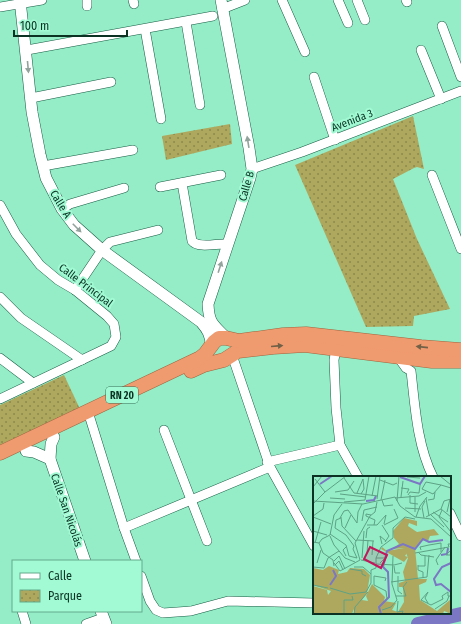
<svg xmlns="http://www.w3.org/2000/svg" width="461" height="624" font-family="'Fira Sans Condensed',sans-serif">
<style>
.park{fill:url(#park-dots)}
.lines{fill:none;stroke-linecap:round;stroke-linejoin:round}
.river{stroke:#7b77c5;stroke-width:14}
.minor-casing{stroke:#165d44;stroke-width:10}
.tertiary-casing{stroke:#165d44;stroke-width:12}
.trunk-casing{stroke:#9d653e;stroke-width:15}
.minor{stroke:#fff;stroke-width:9}
.tertiary{stroke:#fff;stroke-width:11}
.trunk{stroke:#f09a70;stroke-width:14}
.oneway{fill:#91a39c}
.oneway2{fill:#726146}
.labels{text-anchor:middle;stroke-width:4;stroke-linejoin:round;paint-order:stroke}
.shield{fill:#a1fad3;stroke:#386e58;stroke-width:1}
.shield-label{font-size:10px;font-weight:bold;fill:#0b3223}
.street-label{font-size:11px;fill:#0b3223;stroke:#a1fad3}
.inset-river{fill:none;stroke:#7b77c5;stroke-width:2}
.inset-road{fill:none;stroke:#5da285;stroke-width:1}
.view{fill:#c2185b;fill-opacity:0.15;stroke:#c2185b;stroke-width:2}
.inset-edge{fill:none;stroke:#0b3223;stroke-width:2}
</style>
<defs>
<pattern id="park-dots" width="8" height="8" patternUnits="userSpaceOnUse"><rect width="8" height="8" fill="#aea85f"/><path d="M2 2h.1M6 6h.1" fill="none" stroke="#8c894e" stroke-width="1.8" stroke-linecap="round"/></pattern>
</defs>
<rect width="100%" height="100%" fill="#94edc6"/>
<g class="park">
<path d="M 413,116 L 424,169 L 417,167 L 414,168 L 393,179 L 417,239 L 450,309 L 414,316 L 413,326 L 366,327 L 295,165 Z"/>
<path d="M 230,124 L 232,144 L 166,160 L 162,136 Z"/>
<path d="M 64,375 L 80,409 L 0,448 L 0,405 Z"/>
</g>
<g class="lines">
<path class="river" d="M 418,624 L 461,614"/>
<g class="minor-casing">
<g id="minor">
<path d="M 87,0 L 87,6"/>
<path d="M 133,0 L 134,4"/>
<path d="M 282,0 L 305,52"/>
<path d="M 338,0 L 348,23"/>
<path d="M 357,0 L 365,20"/>
<path d="M 406,0 L 407,2"/>
<path d="M 0,7 L 42,0"/>
<path d="M 222,9 L 245,0"/>
<path d="M 186,22 L 200,105"/>
<path d="M 442,26 L 461,77"/>
<path d="M 145,29 L 161,119"/>
<path d="M 27,50 L 213,16"/>
<path d="M 421,50 L 441,99"/>
<path d="M 314,77 L 335,140"/>
<path d="M 31,98 L 111,82"/>
<path d="M 43,166 L 133,150"/>
<path d="M 252,169 L 302,152 L 461,91"/>
<path d="M 432,175 L 461,249"/>
<path d="M 182,183 L 192,241 C 199,249 217,243 227,244"/>
<path d="M 160,187 L 221,175"/>
<path d="M 0,205 L 16,234 L 40,265 L 58,280 L 75,290 L 107,316 L 114,324 L 116,337 L 111,346 L 0,399"/>
<path d="M 62,209 L 70,204 L 124,188"/>
<path d="M 75,290 L 102,250 L 110,242 L 158,230"/>
<path d="M 0,297 L 21,318 L 82,360"/>
<path d="M 336,349 L 334,360 L 336,408 L 340,445 L 358,477"/>
<path d="M 232,355 L 270,467 L 314,546"/>
<path d="M 398,357 L 406,368 L 411,371 C 415,406 417,445 433,477"/>
<path d="M 0,358 L 33,383"/>
<path d="M 90,418 L 124,528 L 136,561"/>
<path d="M 164,430 L 207,541"/>
<path d="M 267,462 L 340,445"/>
<path d="M 450,513 L 461,536"/>
<path d="M 124,528 L 270,467"/>
<path d="M 141,576 L 150,601 L 156,610 L 163,613 L 191,611 L 228,601 L 314,603"/>
<path d="M 22,611 L 26,624"/>
<path d="M 86,624 L 103,618"/>
</g>
</g>
<g class="tertiary-casing">
<g id="tertiary">
<path d="M 20,0 L 32,112 L 40,154 L 46,178 L 62,209 L 74,225 L 102,250 L 201,322 C 207,329 211,335 211,345"/>
<path d="M 221,0 L 249,148 L 252,169 L 250,178 L 208,304 C 209,324 213,324 226,338"/>
<path d="M 54,437 L 51,444 L 50,459 L 85,561"/>
<path d="M 26,451 L 34,452 L 50,459"/>
<path d="M 101,611 L 106,624"/>
</g>
</g>
<g class="trunk-casing">
<g id="trunk">
<path d="M 191,371 L 204,365 L 224,360 L 238,351 L 273,347 L 305,345 L 432,361 L 461,361"/>
<path d="M 0,453 L 200,358 L 205,354 L 214,342 L 219,338 L 226,338 L 239,341 L 283,335 L 306,334 L 421,347 L 461,350"/>
</g>
</g>
<use href="#minor" class="minor"/>
<use href="#tertiary" class="tertiary"/>
<use href="#trunk" class="trunk"/>
</g>
<defs><path id="oneway-solid" d="M-6-.8H1V-3.2L6.5 0L1 3.2V.8H-6Z"/></defs>
<g class="oneway">
<use href="#oneway-solid" transform="translate(28 67) rotate(85)"/>
<use href="#oneway-solid" transform="translate(248 142) rotate(-99)"/>
<use href="#oneway-solid" transform="translate(77 228) rotate(45)"/>
<use href="#oneway-solid" transform="translate(220 267) rotate(-72)"/>
</g>
<g class="oneway2">
<use href="#oneway-solid" transform="translate(277 346) rotate(-5)"/>
<use href="#oneway-solid" transform="translate(422 347) rotate(-174)"/>
</g>
<g class="labels">
<rect class="shield" x="106" y="387" width="32" height="16" rx="3"/>
<g class="shield-label">
<text x="122" y="399">RN 20</text>
</g>
<g class="street-label">
<text transform="translate(352 120) rotate(-21)" y="4">Avenida 3</text>
<text transform="translate(246 186) rotate(-74)" y="4">Calle B</text>
<text transform="translate(61 204) rotate(59)" y="4">Calle A</text>
<text transform="translate(86 285) rotate(37)" y="4">Calle Principal</text>
<text transform="translate(67 510) rotate(71)" y="4">Calle San Nicolás</text>
</g>
</g>
<g transform="translate(313 476)">
<rect width="138" height="138" fill="#94edc6"/>
<path d="M 91,42 L 104,45 L 104,50 L 96,47 L 95,50 L 104,56 L 121,53 L 126,59 L 117,60 L 115,65 L 109,64 L 102,72 L 105,103 L 114,103 L 113,106 L 106,109 L 107,124 L 124,135 L 138,123 L 138,138 L 131,135 L 130,138 L 41,138 L 41,133 L 39,138 L 0,138 L 0,110 L 14,114 L 15,119 L 18,115 L 0,109 L 0,92 L 10,94 L 16,90 L 26,94 L 25,98 L 34,96 L 37,92 L 51,93 L 57,99 L 54,117 L 49,124 L 55,125 L 53,120 L 59,108 L 72,121 L 71,125 L 83,127 L 79,134 L 85,136 L 91,126 L 90,111 L 86,111 L 86,107 L 92,105 L 90,96 L 95,82 L 91,72 L 79,73 L 86,68 L 81,62 L 80,55 Z" fill="#aea85f"/>
<path d="M 69,71 L 74,75 L 91,72 L 95,75 L 92,80 L 95,81 L 91,86 L 68,73 Z" fill="#aea85f"/>
<path class="inset-river" d="M 87,1 L 107,8 L 112,0M 7,8 L 19,0M 53,25 L 61,24 L 63,20M 128,79 L 134,78 L 135,72M 138,87 L 129,91 L 121,103 L 123,109 L 128,108 L 138,116M 17,109 L 23,100 L 20,94M 68,138 L 66,131 L 76,121 L 75,96 L 70,91 L 74,75 L 90,68 L 102,73 L 110,63 L 116,66 L 130,64"/>
<path class="inset-road" d="M 127,0 L 138,9M 94,1 L 107,2M 31,2 L 41,17M 2,3 L 12,16M 67,4 L 80,9 L 84,7M 128,9 L 113,6 L 109,13 L 120,18 L 128,9 L 138,12M 0,11 L 9,0M 88,12 L 96,13 L 94,17M 12,16 L 33,0M 22,16 L 35,14 L 41,5M 41,17 L 65,20M 44,17 L 50,3M 27,18 L 53,21M 48,18 L 51,13 L 50,3M 95,19 L 97,16 L 106,17 L 107,9M 97,19 L 97,27 L 105,28M 59,20 L 63,0M 88,21 L 90,5M 17,22 L 32,23M 82,22 L 106,20 L 113,16M 113,22 L 116,40M 64,23 L 67,0M 68,24 L 72,4M 69,24 L 71,30 L 80,29M 115,24 L 121,23 L 122,16M 0,25 L 50,28 L 82,21 L 87,30 L 102,41 L 118,43 L 138,61M 84,25 L 86,0M 31,26 L 52,24 L 56,0M 0,28 L 12,16M 92,32 L 108,33M 128,33 L 138,41 L 137,43M 129,34 L 126,41 L 138,56M 102,36 L 102,21M 120,36 L 135,46M 134,36 L 137,23M 58,39 L 53,38 L 53,40 L 62,44 L 61,49M 118,39 L 131,51M 0,40 L 10,33 L 11,27M 0,41 L 18,48M 28,41 L 29,50 L 43,65M 103,41 L 107,30 L 114,21M 113,41 L 128,33 L 131,25 L 138,23M 27,42 L 31,35 L 35,34 L 44,47 L 45,36 L 49,28M 28,42 L 23,44 L 22,52 L 33,59 L 41,70 L 40,73 L 44,82M 111,42 L 109,31 L 112,25M 49,45 L 51,34 L 64,31M 54,49 L 64,49 L 73,39 L 71,48M 69,49 L 76,60 L 72,66M 71,49 L 85,42 L 81,33M 32,52 L 38,39M 0,55 L 14,59M 17,58 L 33,69 L 36,80 L 44,82M 17,60 L 21,69 L 32,82 L 42,86M 53,62 L 54,53 L 57,51M 44,64 L 61,65M 0,66 L 6,67 L 10,77 L 20,84 L 21,90M 2,67 L 8,46M 6,67 L 9,63 L 17,59 L 21,39 L 29,28M 69,68 L 67,60 L 73,65M 116,69 L 128,67 L 128,76M 108,74 L 107,71 L 116,69M 138,74 L 133,79 L 138,79M 105,76 L 108,79 L 121,81M 54,77 L 55,64M 102,77 L 136,71 L 135,68 L 138,68 L 138,63M 59,79 L 60,65M 33,80 L 30,74 L 34,70M 15,82 L 26,75M 49,82 L 51,55M 63,82 L 72,82 L 67,87M 48,84 L 62,87M 21,85 L 26,80 L 32,93M 4,87 L 8,74M 21,87 L 27,95 L 47,84 L 42,67 L 57,40 L 62,36 L 64,26M 63,88 L 81,89 L 89,87M 22,89 L 26,85 L 30,94M 105,89 L 105,94 L 110,96 L 110,102M 125,89 L 123,84 L 132,71M 81,90 L 82,97 L 87,97M 105,90 L 112,90 L 112,80M 0,91 L 11,92 L 15,82M 41,91 L 50,91 L 58,98M 37,93 L 49,95 L 49,98 L 53,100M 61,100 L 61,109 L 73,115 L 74,123M 61,100 L 73,102 L 72,105M 85,100 L 85,115 L 89,118M 78,106 L 114,101 L 116,79M 0,109 L 15,112M 17,112 L 37,118 L 53,116 L 58,107 L 58,94 L 63,92 L 63,82 L 68,71 L 80,62 L 80,52 L 92,41 L 102,43M 83,120 L 93,120 L 90,111 L 94,106M 85,125 L 84,136 L 90,135 L 89,138M 115,127 L 112,122 L 115,116 L 108,124 L 118,129 L 130,123 L 129,120 L 135,116 L 135,120 L 138,120M 122,133 L 134,125 L 136,120M 69,134 L 78,131 L 84,124 L 79,108 L 80,80M 31,138 L 31,124 L 40,124 L 39,120M 41,138 L 42,131 L 55,116"/>
<path class="view" d="M 57,71 L 74,79 L 68,92 L 51,83 Z"/>
<rect width="138" height="138" class="inset-edge"/>
</g>
<rect x="12" y="560" width="130" height="52" fill="#a1fad3" stroke="#65aa8d"/>
<rect x="20" y="573" width="20" height="6" fill="#ffffff" stroke="#65aa8d"/>
<text x="48" y="580" font-size="12" fill="#0b3223">Calle</text>
<rect x="20" y="590" width="20" height="12" fill="url(#park-dots)" stroke="#65aa8d"/>
<text x="48" y="600" font-size="12" fill="#0b3223">Parque</text>
<path d="M14 30v6h113v-6" fill="none" stroke="#0b3223" stroke-width="2"/>
<text x="20" y="30" font-size="12" fill="#0b3223" stroke="#a1fad3" stroke-width="3" paint-order="stroke">100 m</text>
</svg>
